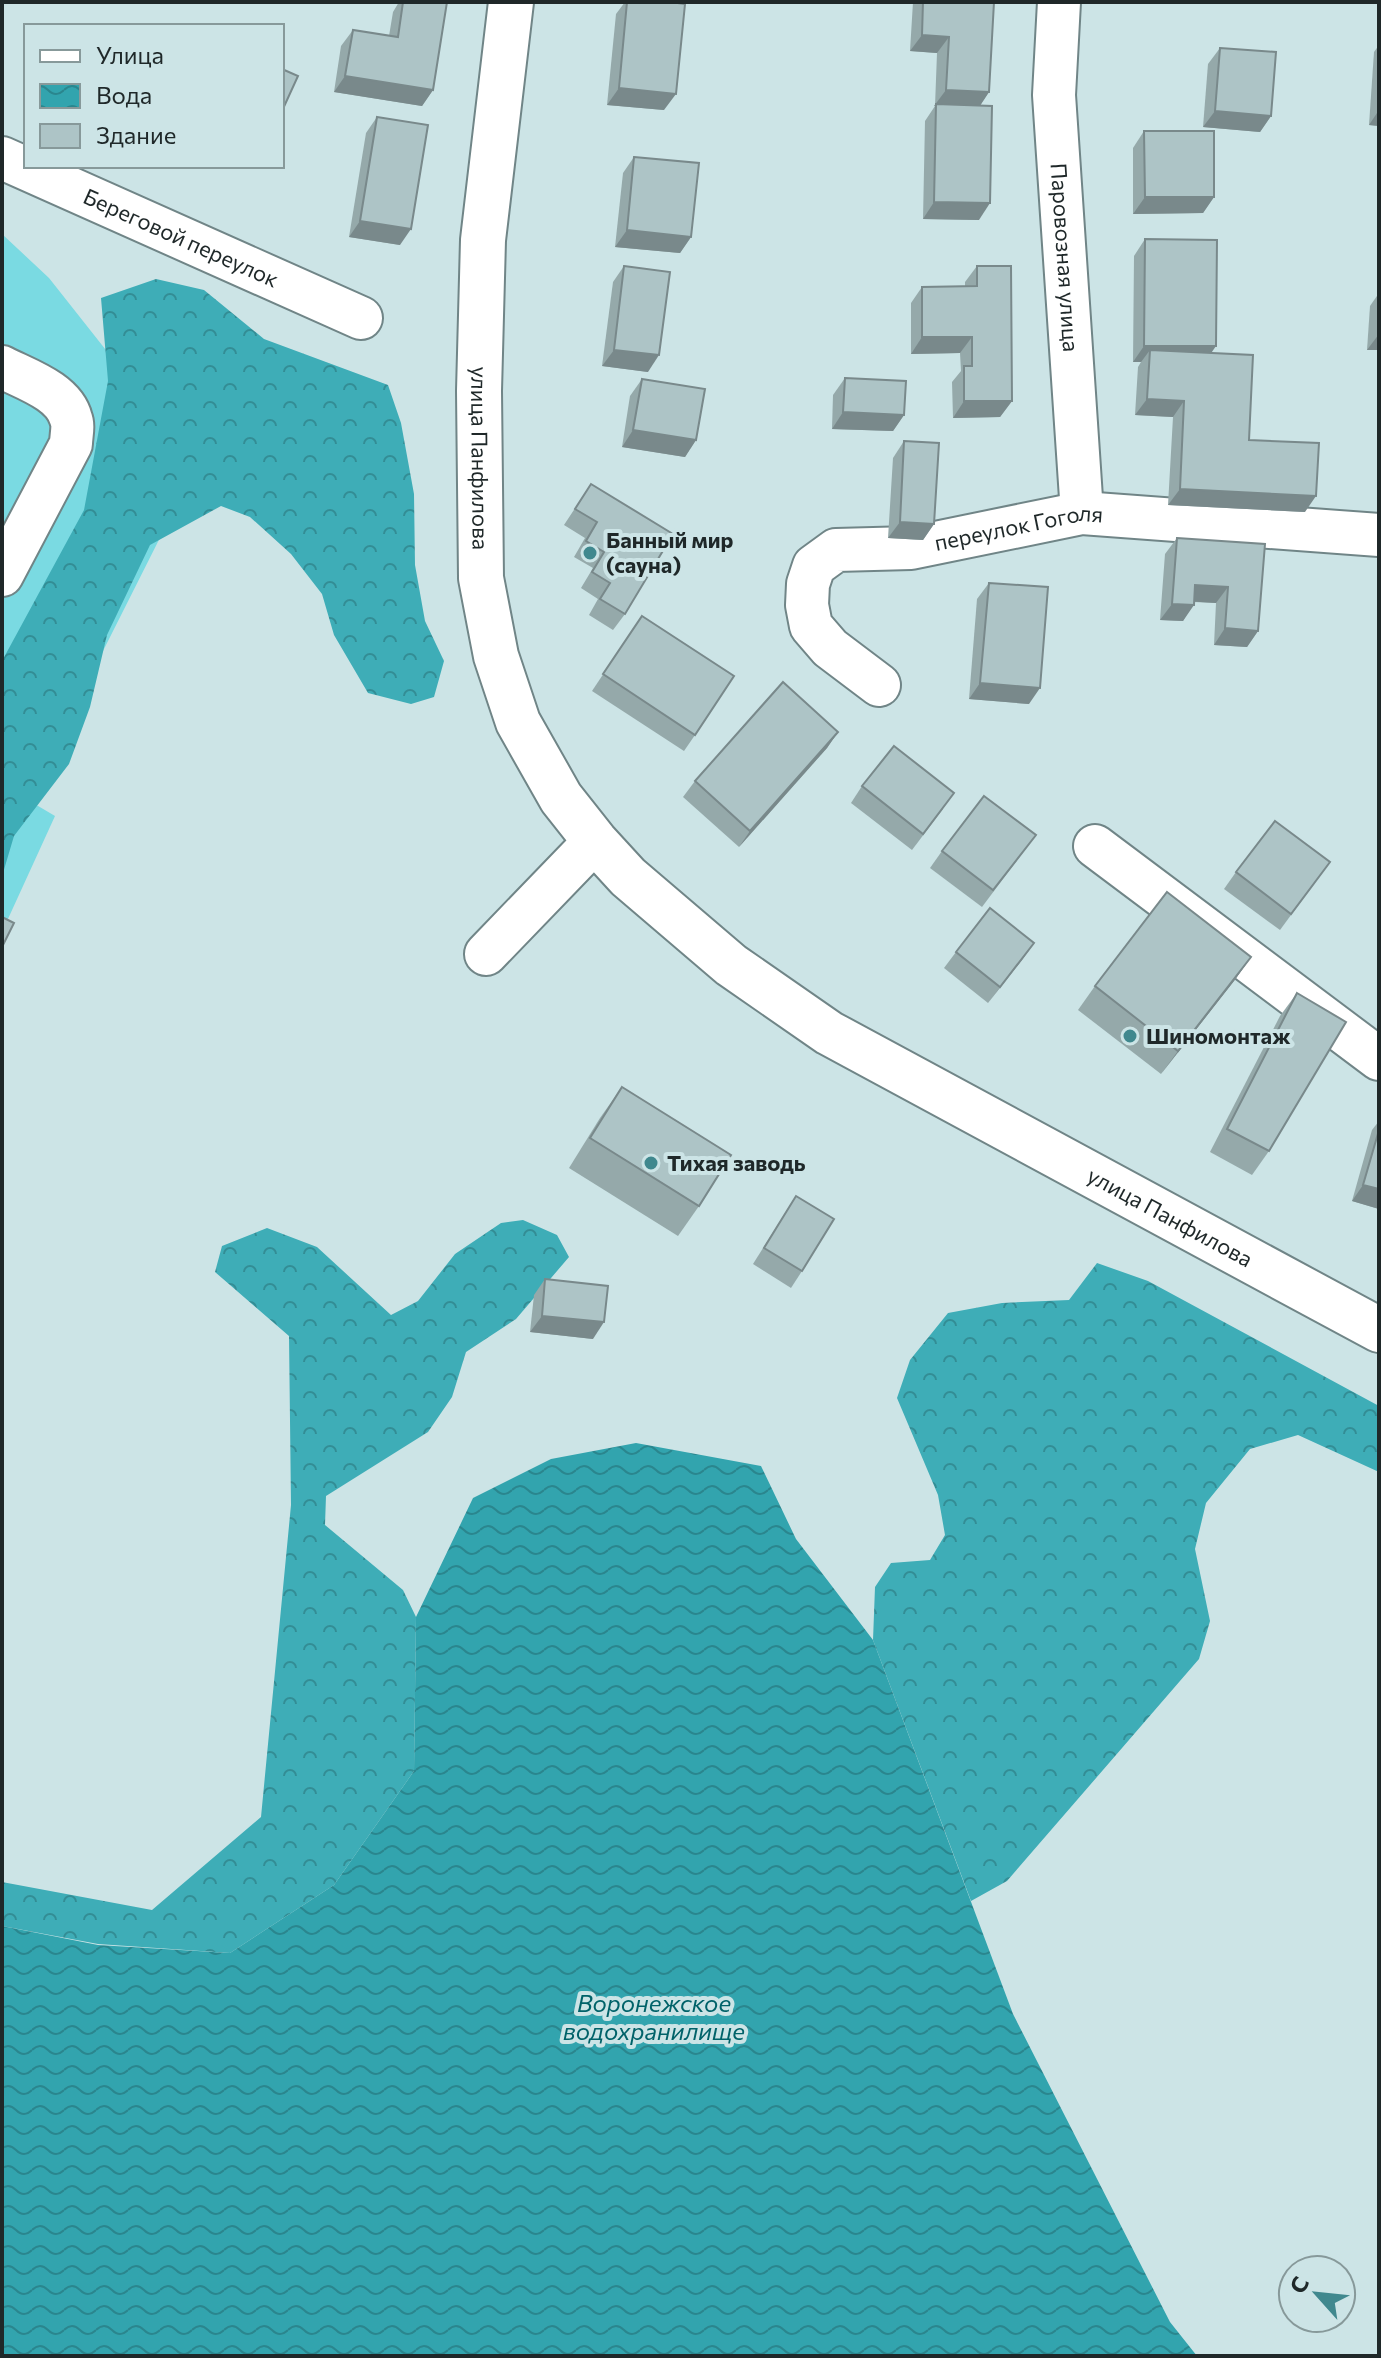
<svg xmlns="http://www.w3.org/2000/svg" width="1381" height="2358" font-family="Commissioner,sans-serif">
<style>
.grass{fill:#7adae2}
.forest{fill:url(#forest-crowns)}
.water{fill:url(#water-waves)}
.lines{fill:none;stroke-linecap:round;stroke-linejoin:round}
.minor-casing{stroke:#708587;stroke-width:46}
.major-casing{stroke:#708587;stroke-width:48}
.minor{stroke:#fff;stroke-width:42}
.major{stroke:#fff;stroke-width:44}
.wall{fill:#95a9aa}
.shaded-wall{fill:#79898b}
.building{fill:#adc4c6;stroke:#79898b;stroke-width:2}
.poi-dot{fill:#40888e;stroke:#cce4e6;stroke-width:3}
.labels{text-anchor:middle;stroke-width:8;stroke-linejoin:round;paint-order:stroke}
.street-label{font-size:22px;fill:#1f2829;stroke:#cce4e6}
.poi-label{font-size:22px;font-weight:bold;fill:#1f2829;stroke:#cce4e6;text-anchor:start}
.water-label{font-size:24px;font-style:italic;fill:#006269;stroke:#cce4e6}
</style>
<defs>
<pattern id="forest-crowns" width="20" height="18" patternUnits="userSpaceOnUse" patternTransform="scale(2)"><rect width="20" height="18" fill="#3eadb7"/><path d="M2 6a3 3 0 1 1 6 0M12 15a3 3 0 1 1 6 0" fill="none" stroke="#338d95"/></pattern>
<pattern id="water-waves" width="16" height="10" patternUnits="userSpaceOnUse" patternTransform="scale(2)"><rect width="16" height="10" fill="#32a4ae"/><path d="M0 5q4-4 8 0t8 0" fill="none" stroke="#2a868e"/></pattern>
</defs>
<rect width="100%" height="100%" fill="#cce4e6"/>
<path class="grass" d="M 2,234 L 49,278 L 113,359 L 181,496 L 28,800 L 55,816 L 2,932 Z"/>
<g class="forest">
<path d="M 156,279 L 204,290 L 264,339 L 388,385 L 401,423 L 414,494 L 415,565 L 425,621 L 444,661 L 434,697 L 411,704 L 368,693 L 334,635 L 322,594 L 291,554 L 250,517 L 221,506 L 150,545 L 107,635 L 90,707 L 69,764 L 14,836 L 3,873 L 2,903 L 2,661 L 84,510 L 108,381 L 101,298 Z"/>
<path d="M 523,1220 L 557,1235 L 569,1257 L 516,1319 L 466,1352 L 452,1397 L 428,1432 L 326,1496 L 325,1525 L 403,1590 L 416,1617 L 414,1771 L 334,1885 L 230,1953 L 98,1944 L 2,1926 L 2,1882 L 152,1910 L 261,1817 L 291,1505 L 289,1336 L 215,1272 L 222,1246 L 267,1228 L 317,1247 L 391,1315 L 418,1301 L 455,1254 L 501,1223 Z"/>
<path d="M 1097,1263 L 1148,1281 L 1379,1406 L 1379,1472 L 1298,1435 L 1250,1449 L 1206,1503 L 1195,1549 L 1210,1621 L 1199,1659 L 1007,1881 L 971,1901 L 873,1640 L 875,1587 L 891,1563 L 930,1560 L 945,1535 L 938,1495 L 897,1398 L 910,1360 L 948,1313 L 1002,1303 L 1069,1300 Z"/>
</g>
<path class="water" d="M 636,1443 L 761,1466 L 796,1539 L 873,1640 L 1013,2014 L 1170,2322 L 1197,2356 L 2,2356 L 2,1926 L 98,1945 L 230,1953 L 334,1885 L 414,1771 L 416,1617 L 473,1498 L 551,1459 Z"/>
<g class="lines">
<g class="minor-casing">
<g id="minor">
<path id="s1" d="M 1059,2 L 1054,95 L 1082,513"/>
<path id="s2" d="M 2,158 L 361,318"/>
<path d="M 2,367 C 25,379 64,391 71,419 C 74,426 71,436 71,444 L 2,575"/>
<path id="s3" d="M 879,685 L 830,648 L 811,626 L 807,605 L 808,584 L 814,566 L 836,550 L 911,548 L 1082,513 L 1379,535"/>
<path d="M 1095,846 L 1379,1059"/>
<path d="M 486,954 L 595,841"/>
</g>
</g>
<g class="major-casing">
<g id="major">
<path id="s4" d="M 511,2 L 483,240 L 479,391 L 481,578 L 496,656 L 518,722 L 561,798 L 595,841 L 628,877 L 731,965 L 829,1033 L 1379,1330"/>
</g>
</g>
<use href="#minor" class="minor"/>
<use href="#major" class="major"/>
</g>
<g class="wall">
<path d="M 399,2 L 447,2 L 433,90 L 422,106 L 334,92 L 341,46 L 353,30 L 389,36 L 393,12 Z"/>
<path d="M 625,2 L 627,2 L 664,110 L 607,105 L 616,14 Z"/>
<path d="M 913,2 L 994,2 L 989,92 L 980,105 L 979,220 L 923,219 L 925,121 L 935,106 L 937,53 L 910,51 Z"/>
<path d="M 1379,45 L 1379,126 L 1369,125 L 1374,52 Z"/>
<path d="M 1220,48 L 1271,116 L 1260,132 L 1203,127 L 1208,64 Z"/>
<path d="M 377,117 L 400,245 L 349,237 L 366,133 Z"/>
<path d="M 1144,131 L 1214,197 L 1203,213 L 1133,214 L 1133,148 Z"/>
<path d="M 634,157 L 691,237 L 680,253 L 615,247 L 623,173 Z"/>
<path d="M 1145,239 L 1211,353 L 1249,440 L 1305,512 L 1168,505 L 1173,417 L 1135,415 L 1138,367 L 1141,362 L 1133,362 L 1134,256 Z"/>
<path d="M 624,266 L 648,372 L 602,366 L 613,282 Z"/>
<path d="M 977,266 L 1012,401 L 1000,417 L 953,418 L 952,382 L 961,371 L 960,353 L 911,354 L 911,303 L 922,287 L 965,286 L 965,282 Z"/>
<path d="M 1379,293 L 1379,350 L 1367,350 L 1370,306 Z"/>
<path d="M 845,378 L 904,415 L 893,431 L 832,429 L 833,395 Z"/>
<path d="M 642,379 L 696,440 L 685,457 L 622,447 L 630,396 Z"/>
<path d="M 904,441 L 934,524 L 923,540 L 888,538 L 893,458 Z"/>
<path d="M 591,484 L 625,614 L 613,630 L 589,615 L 598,599 L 581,588 L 593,568 L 574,557 L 585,538 L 564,525 Z"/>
<path d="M 1177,538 L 1265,544 L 1258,631 L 1247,647 L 1214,645 L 1216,603 L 1194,602 L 1183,621 L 1160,620 L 1165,554 Z"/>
<path d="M 989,583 L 1029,704 L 969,699 L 977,599 Z"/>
<path d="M 642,616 L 695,735 L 684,751 L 592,691 Z"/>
<path d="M 838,732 L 827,748 L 739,847 L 683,797 L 695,781 Z"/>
<path d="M 862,786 L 943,809 L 912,850 L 851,803 Z"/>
<path d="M 942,851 L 1024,851 L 982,907 L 930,868 Z"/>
<path d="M 1330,862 L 1280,930 L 1224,889 L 1236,872 Z"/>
<path d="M 1034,943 L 988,1003 L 944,968 L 956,952 Z"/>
<path d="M 1251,957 L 1234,981 L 1161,1074 L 1078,1010 L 1095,986 Z"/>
<path d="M 1297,993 L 1269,1151 L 1252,1175 L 1210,1152 L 1280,1016 Z"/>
<path d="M 622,1087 L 699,1206 L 678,1236 L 569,1168 L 600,1118 Z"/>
<path d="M 1379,1121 L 1379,1209 L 1352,1201 L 1372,1130 Z"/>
<path d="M 796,1196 L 802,1271 L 791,1288 L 753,1264 Z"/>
<path d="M 545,1279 L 593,1339 L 530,1332 L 534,1295 Z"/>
</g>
<g class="shaded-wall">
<path d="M 922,35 L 949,37 L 937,53 L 910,51 Z"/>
<path d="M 345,76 L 433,90 L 422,106 L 334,92 Z"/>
<path d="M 619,88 L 676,94 L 664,110 L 607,105 Z"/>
<path d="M 946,90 L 989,92 L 978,109 L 934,106 Z"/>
<path d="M 1379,110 L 1379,126 L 1369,125 Z"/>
<path d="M 1215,111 L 1271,116 L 1260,132 L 1203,127 Z"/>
<path d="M 1145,197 L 1214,197 L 1203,213 L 1133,214 Z"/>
<path d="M 934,202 L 990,203 L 979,220 L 923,219 Z"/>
<path d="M 360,221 L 411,229 L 400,245 L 349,237 Z"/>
<path d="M 627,230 L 691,237 L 680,253 L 615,247 Z"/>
<path d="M 1379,334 L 1379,350 L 1367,350 Z"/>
<path d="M 922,337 L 972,337 L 960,353 L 911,354 Z"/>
<path d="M 1144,346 L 1216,346 L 1205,362 L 1150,350 L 1141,362 L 1133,362 Z"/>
<path d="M 614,350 L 659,355 L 648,372 L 602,366 Z"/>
<path d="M 1147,399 L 1184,401 L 1173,417 L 1135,415 Z"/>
<path d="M 964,401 L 1012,401 L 1000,417 L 953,418 Z"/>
<path d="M 843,412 L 904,415 L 893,431 L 832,429 Z"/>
<path d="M 633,430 L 696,440 L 685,457 L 622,447 Z"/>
<path d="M 1180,489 L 1316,496 L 1305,512 L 1168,505 Z"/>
<path d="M 900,522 L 934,524 L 923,540 L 888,538 Z"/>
<path d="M 1195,585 L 1228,587 L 1216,603 L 1184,601 Z"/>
<path d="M 1172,604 L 1194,605 L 1183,621 L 1160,620 Z"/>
<path d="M 1225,628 L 1258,631 L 1247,647 L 1214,645 Z"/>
<path d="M 980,683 L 1040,688 L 1029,704 L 969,699 Z"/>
<path d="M 838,732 L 827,748 L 739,847 L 750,831 Z"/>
<path d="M 1034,943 L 1022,960 L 988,1003 L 1000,987 Z"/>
<path d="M 1251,957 L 1234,981 L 1161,1074 L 1178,1051 Z"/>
<path d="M 1363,1185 L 1379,1189 L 1379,1209 L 1352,1201 Z"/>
<path d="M 542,1316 L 604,1322 L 593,1339 L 530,1332 Z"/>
</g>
<g class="building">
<path d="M 403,2 L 447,2 L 433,90 L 345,76 L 353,30 L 398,37 Z"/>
<path d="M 627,2 L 670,2 L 685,4 L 676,94 L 619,88 Z"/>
<path d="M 923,2 L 994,2 L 989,92 L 946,90 L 949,37 L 922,35 Z"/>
<path d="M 1220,48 L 1276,52 L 1271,116 L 1215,111 Z"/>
<path d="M 282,69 L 298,76 L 282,111 Z"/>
<path d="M 936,104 L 992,106 L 990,203 L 934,202 Z"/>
<path d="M 377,117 L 428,125 L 411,229 L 360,221 Z"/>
<path d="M 1144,131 L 1214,131 L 1214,197 L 1145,197 Z"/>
<path d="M 634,157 L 699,163 L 691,237 L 627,230 Z"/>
<path d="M 1145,239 L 1217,240 L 1216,346 L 1144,346 Z"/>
<path d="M 624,266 L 670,272 L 659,355 L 614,350 Z"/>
<path d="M 977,266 L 1011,266 L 1012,401 L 964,401 L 964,366 L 972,366 L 972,337 L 922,337 L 922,287 L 977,286 Z"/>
<path d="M 1150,350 L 1253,355 L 1249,440 L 1319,443 L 1316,496 L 1180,489 L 1184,401 L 1147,399 Z"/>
<path d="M 845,378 L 906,381 L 904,415 L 843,412 Z"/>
<path d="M 642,379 L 705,389 L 696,440 L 633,430 Z"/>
<path d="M 904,441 L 939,443 L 934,524 L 900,522 Z"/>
<path d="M 591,484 L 673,534 L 625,614 L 600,599 L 610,583 L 592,572 L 604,552 L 586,541 L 597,522 L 575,509 Z"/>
<path d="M 1177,538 L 1265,544 L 1258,631 L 1225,628 L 1228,587 L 1195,585 L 1194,605 L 1172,604 Z"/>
<path d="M 989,583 L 1048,587 L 1040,688 L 980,683 Z"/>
<path d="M 642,616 L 734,676 L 695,735 L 603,674 Z"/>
<path d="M 783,682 L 838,732 L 750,831 L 695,781 Z"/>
<path d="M 894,746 L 954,793 L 923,834 L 862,786 Z"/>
<path d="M 984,796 L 1036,835 L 993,890 L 942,851 Z"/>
<path d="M 1275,821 L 1330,862 L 1291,914 L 1236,872 Z"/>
<path d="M 1167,892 L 1251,957 L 1178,1051 L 1095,986 Z"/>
<path d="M 990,908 L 1034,943 L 1000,987 L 956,952 Z"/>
<path d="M 2,917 L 14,923 L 2,947 Z"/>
<path d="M 1297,993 L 1346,1022 L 1269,1151 L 1227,1129 Z"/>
<path d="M 622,1087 L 731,1155 L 699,1206 L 590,1138 Z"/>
<path d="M 1379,1130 L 1379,1189 L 1363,1185 Z"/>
<path d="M 796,1196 L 834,1219 L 802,1271 L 764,1248 Z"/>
<path d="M 545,1279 L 608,1286 L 604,1322 L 542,1316 Z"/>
</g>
<g class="poi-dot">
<circle cx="590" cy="553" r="8"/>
<circle cx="1130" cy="1036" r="8"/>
<circle cx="651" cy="1163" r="8"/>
</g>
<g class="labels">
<g class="street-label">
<text dy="8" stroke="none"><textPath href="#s2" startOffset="196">Береговой переулок</textPath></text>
<text dy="8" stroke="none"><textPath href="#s1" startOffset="256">Паровозная улица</textPath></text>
<text dy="8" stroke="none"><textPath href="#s4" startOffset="458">улица Панфилова</textPath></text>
<text dy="8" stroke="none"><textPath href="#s3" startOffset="364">переулок Гоголя</textPath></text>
<text dy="8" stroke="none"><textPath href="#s4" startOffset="1560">улица Панфилова</textPath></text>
</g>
<g class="poi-label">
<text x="606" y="548">Банный мир<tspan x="606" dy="25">(сауна)</tspan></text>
<text x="1146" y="1044">Шиномонтаж</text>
<text x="667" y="1171">Тихая заводь</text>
</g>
<g class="water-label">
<text x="654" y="2012">Воронежское<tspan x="654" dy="28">водохранилище</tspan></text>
</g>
</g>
<rect width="1381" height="2358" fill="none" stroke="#1f2829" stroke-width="8"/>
<rect x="24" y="24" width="260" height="144" fill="#cce4e6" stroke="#87999a" stroke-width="2"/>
<rect x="40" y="50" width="40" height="12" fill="#ffffff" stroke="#87999a" stroke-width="2"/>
<text x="96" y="64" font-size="24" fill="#1f2829">Улица</text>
<rect x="40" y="84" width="40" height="24" fill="url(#water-waves)" stroke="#87999a" stroke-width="2"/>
<text x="96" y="104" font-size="24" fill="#1f2829">Вода</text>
<rect x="40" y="124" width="40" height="24" fill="#adc4c6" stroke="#87999a" stroke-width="2"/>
<text x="96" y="144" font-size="24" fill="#1f2829">Здание</text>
<g transform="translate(1317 2294) rotate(297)"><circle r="38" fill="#cce4e6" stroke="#87999a" stroke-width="2"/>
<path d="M0-6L14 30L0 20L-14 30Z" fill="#40888e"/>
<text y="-12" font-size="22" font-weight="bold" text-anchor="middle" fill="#1f2829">С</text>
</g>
</svg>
